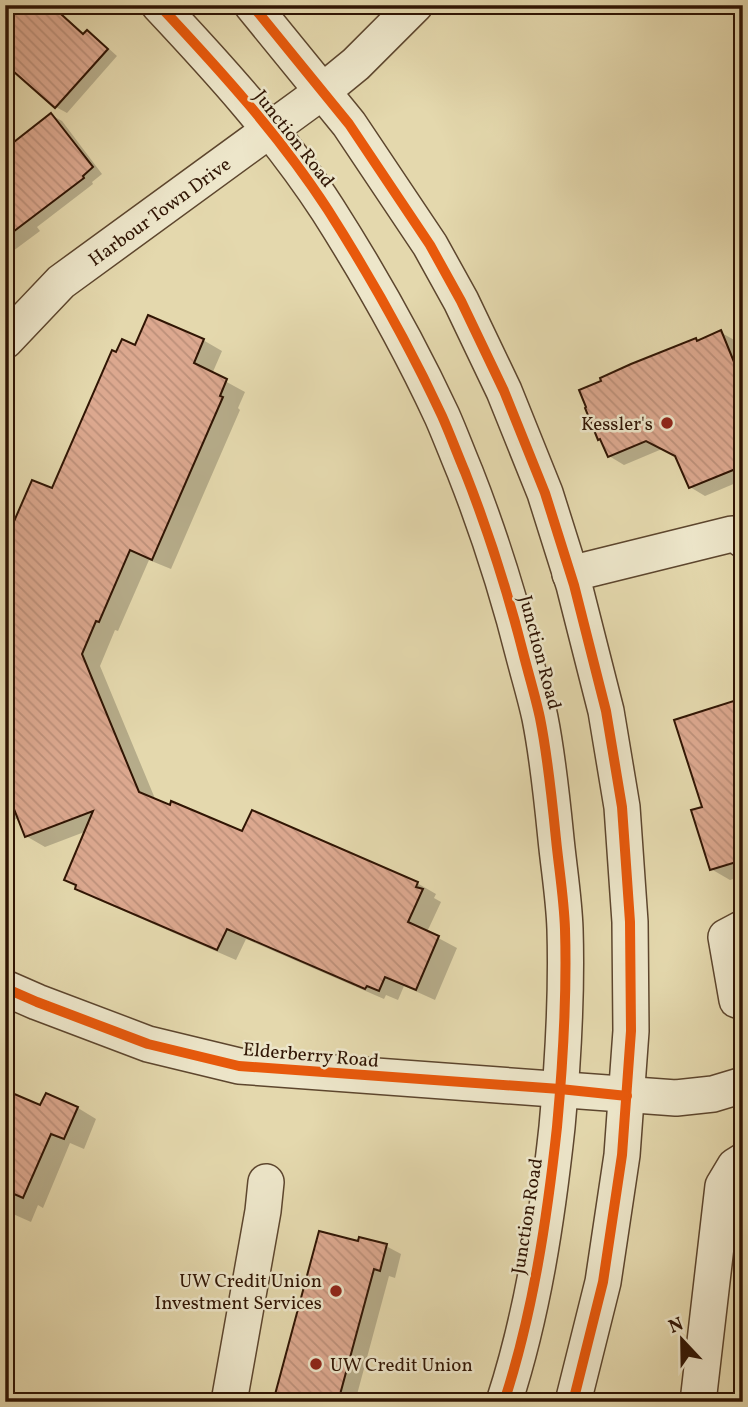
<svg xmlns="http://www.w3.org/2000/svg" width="748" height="1407" font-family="Vollkorn,serif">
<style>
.shadow{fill:#0003}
.building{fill:url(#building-back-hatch);stroke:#301504;stroke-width:2}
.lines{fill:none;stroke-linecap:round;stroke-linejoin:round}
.minor-casing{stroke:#5d462e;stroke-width:38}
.minor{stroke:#ede6ca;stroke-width:35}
.cycleway-casing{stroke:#ede6ca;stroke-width:15}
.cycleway{stroke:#e8590c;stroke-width:10}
.poi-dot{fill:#8f2418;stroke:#ede6ca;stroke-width:2.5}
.labels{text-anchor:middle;stroke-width:5;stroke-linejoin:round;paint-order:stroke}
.street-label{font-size:19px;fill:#301504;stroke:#ede6ca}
.poi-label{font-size:19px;fill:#301504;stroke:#ede6ca;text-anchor:end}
</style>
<defs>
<pattern id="building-back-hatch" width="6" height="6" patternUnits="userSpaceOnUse" patternTransform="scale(1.75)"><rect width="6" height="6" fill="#dca88f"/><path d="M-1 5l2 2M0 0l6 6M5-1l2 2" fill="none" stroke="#bd907a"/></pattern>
</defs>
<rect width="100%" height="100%" fill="#e4d8ad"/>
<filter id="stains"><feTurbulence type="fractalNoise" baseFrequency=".00286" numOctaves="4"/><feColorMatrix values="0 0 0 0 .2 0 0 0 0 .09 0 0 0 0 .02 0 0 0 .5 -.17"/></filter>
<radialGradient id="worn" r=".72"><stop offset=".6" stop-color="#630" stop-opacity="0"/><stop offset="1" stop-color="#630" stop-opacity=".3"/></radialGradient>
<g class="shadow">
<path d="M 5,5 L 52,5 L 85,35 L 87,33 L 97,38 L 117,56 L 67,113 L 56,107 L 20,75 Z"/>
<path d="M 51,115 L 62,121 L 102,174 L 92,182 L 93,184 L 37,227 L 40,231 L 9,254 L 12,258 L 5,263 L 5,156 Z"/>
<path d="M 720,332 L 736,341 L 743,359 L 743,480 L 705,496 L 690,487 L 678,456 L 662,449 L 624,465 L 609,456 L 603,441 L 600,439 L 696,340 L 699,342 Z"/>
<path d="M 203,340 L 222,351 L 212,374 L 245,392 L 238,408 L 240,410 L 171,569 L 149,560 L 118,631 L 115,630 L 100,666 L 156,801 L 243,834 L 417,883 L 436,894 L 434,898 L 441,902 L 427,932 L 457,948 L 435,1000 L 404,986 L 398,1000 L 386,995 L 384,999 L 246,939 L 236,960 L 96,899 L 77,888 L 78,886 L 66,879 L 87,831 L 45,847 L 26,836 L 19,818 L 5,824 L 5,682 L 53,490 L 117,354 L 136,348 Z"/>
<path d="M 743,700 L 743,876 L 730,880 L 711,869 L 704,808 Z"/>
<path d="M 5,1092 L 41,1108 L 46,1095 L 78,1108 L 96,1119 L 84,1149 L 70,1143 L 43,1208 L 38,1205 L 31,1222 L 13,1214 L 12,1218 L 5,1215 Z"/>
<path d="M 359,1244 L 386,1246 L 401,1254 L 395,1278 L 389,1276 L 355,1402 L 275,1402 Z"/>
</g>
<g class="building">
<path d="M 5,5 L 51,5 L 83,34 L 87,30 L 108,49 L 55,108 L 5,64 Z"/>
<path d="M 51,113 L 93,167 L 83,176 L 84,178 L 5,238 L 5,149 Z"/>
<path d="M 148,315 L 204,339 L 194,363 L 227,379 L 220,396 L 223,397 L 152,560 L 130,550 L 99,622 L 96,621 L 82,654 L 139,792 L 170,805 L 171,801 L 242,831 L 252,810 L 418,882 L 416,887 L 423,889 L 408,922 L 439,936 L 416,990 L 385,977 L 379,991 L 367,986 L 365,989 L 227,929 L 217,950 L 75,889 L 76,885 L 64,880 L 93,811 L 25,837 L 12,804 L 5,806 L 5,542 L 32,480 L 52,488 L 112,350 L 116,352 L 122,339 L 135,345 Z"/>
<path d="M 721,330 L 743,384 L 743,466 L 689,488 L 675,456 L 646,441 L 608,457 L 600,439 L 598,440 L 585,408 L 586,407 L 579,390 L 601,381 L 600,378 L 631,364 L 696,338 L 697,341 Z"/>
<path d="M 743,698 L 743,860 L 710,870 L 691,810 L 702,807 L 674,720 Z"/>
<path d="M 5,1090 L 40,1105 L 46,1093 L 78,1107 L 64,1139 L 51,1134 L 23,1198 L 5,1190 Z"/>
<path d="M 319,1231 L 358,1241 L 359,1237 L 387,1244 L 380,1271 L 374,1269 L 338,1402 L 273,1402 Z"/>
</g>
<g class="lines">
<g class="minor-casing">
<g id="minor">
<path d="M 159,5 C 220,70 280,136 328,210 C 370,276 409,345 442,416 C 450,434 457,453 465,472 C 489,533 509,596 525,660 C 530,679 536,699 540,718 C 548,758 552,799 556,839 C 559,869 564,899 565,929 C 567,994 563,1062 557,1127 C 547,1219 533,1313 504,1402"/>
<path d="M 252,5 L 349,124 L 430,245 L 461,301 L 504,391 L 545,493 L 574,585 L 606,711 L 622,807 L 630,922 L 631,1031 L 622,1155 L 603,1282 L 573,1402"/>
<path d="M 5,341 L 61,282 L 323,91 L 356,64 L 415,5"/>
<path d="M 570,574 L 732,534 L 742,538 L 743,540"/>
<path d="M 743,928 L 726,937 L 737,1000 L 743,1002"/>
<path d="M 5,988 L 37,1002 L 148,1044 L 239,1066 L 676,1098 L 713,1094 L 743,1085"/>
<path d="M 229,1402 L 263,1211 L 266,1182"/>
<path d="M 698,1402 L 723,1186 L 735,1166 L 743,1161"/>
</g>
</g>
<use href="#minor" class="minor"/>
<g class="cycleway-casing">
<g id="cycleway">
<path d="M 159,5 C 220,70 280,136 328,210 C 370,276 409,345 442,416 C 450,434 457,453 465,472 C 489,533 509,596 525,660 C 530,679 536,699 540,718 C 548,758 552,799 556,839 C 559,869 564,899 565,929 C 567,994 563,1062 557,1127 C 547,1219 533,1313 504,1402"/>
<path d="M 252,5 L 349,124 L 430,245 L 461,301 L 504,391 L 545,493 L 574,585 L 606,711 L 622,807 L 630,922 L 631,1031 L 622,1155 L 603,1282 L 573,1402"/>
<path d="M 5,988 L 37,1002 L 148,1044 L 239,1066 L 560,1089 L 627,1096"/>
</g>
</g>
<use href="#cycleway" class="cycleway"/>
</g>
<g class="poi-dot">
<circle cx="667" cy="423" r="7"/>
<circle cx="336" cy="1291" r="7"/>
<circle cx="316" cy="1364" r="7"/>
</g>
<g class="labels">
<g class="street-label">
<text transform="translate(295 138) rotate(52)" y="7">Junction Road</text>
<text transform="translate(159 211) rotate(-36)" y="7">Harbour Town Drive</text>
<text transform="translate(541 652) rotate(75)" y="7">Junction Road</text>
<text transform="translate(311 1054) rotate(5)" y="7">Elderberry Road</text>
<text transform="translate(526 1216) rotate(-81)" y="7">Junction Road</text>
</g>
<g class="poi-label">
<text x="653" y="430">Kessler's</text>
<text x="322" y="1287">UW Credit Union<tspan x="322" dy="22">Investment Services</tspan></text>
<text x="330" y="1371" text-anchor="start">UW Credit Union</text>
</g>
</g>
<rect width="748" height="1407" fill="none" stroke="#e4d8ad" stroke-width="28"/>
<rect x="7" y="7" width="734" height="1393" fill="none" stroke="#301504" stroke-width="3.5"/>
<rect x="14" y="14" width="720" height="1379" fill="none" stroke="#301504" stroke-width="2"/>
<g transform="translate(682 1340) rotate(338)" stroke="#ede6ca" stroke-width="5" paint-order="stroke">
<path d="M0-5L12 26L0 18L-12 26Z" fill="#301504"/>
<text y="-10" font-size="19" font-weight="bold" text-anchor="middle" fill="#301504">N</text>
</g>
<rect width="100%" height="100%" filter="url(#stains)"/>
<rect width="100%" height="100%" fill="url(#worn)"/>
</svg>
